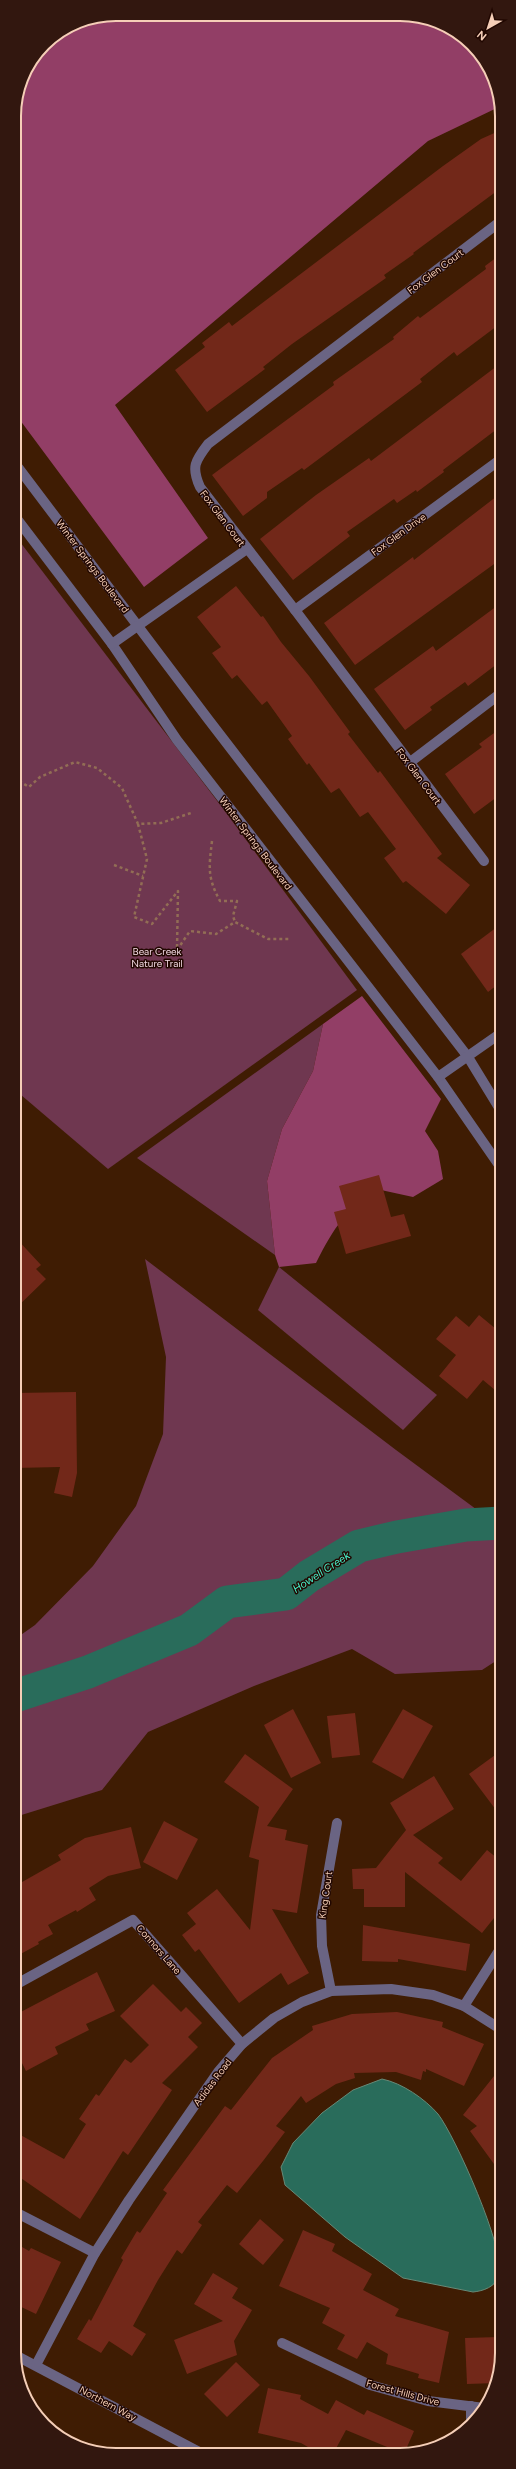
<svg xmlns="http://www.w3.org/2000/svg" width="516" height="2469" font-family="Figtree,sans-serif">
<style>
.green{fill:#6f3750}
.forest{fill:#923e66}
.water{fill:#296c5b;stroke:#668977}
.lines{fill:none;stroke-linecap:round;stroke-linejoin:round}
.river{stroke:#296c5b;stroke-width:33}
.building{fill:#722819}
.path{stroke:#926d55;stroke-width:2.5;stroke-dasharray:3 3;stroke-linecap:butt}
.minor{stroke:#6a6483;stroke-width:10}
.labels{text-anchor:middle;stroke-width:3;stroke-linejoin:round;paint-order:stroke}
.street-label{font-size:10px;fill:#f5ceb7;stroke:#210700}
.park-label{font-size:10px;fill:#f3dae3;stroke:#210700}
.water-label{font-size:11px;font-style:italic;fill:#47f7ce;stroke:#210700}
.rim{fill:none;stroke:#f5ceb7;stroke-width:2}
</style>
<rect width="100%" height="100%" fill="#3f1c03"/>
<g class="green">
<path d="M 14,534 L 221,806 L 357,990 L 108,1169 L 14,1089 Z"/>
<path d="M 323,1024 L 313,1071 L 282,1129 L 267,1181 L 275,1255 L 137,1158 Z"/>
<path d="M 145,1259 L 396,1450 L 484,1515 L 502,1501 L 502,1657 L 482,1670 L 395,1674 L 352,1649 L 254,1686 L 148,1732 L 102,1790 L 15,1817 L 15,1639 L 35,1625 L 93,1566 L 136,1506 L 163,1434 L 166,1357 Z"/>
<path d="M 279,1267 L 437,1395 L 403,1430 L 258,1310 Z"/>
</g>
<g class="forest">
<path d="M 116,14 L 420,16 L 451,28 L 477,49 L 501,103 L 501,106 L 428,141 L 115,405 L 208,538 L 144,587 L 14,412 L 14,109 L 22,77 L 44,44 L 77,22 Z"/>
<path d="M 362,996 L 441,1099 L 425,1131 L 438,1151 L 443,1179 L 413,1197 L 381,1190 C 343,1213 336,1224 316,1263 L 279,1267 L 275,1255 L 267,1181 L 282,1129 L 313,1071 L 323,1024 Z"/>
</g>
<path class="water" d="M 382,2079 C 402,2083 425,2099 438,2114 C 455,2136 506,2250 499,2275 C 496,2287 483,2291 473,2292 L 403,2278 L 345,2237 L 285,2185 L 281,2167 L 293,2143 L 322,2113 L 353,2090 Z"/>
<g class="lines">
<path class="river" d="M 15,1696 L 88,1672 L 189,1630 L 227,1602 L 286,1594 L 309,1576 L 359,1546 L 397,1537 L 466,1525 L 502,1523"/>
</g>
<g class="building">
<path d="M 501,130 L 501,188 L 413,253 L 414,254 L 384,275 L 386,278 L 292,344 L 263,367 L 265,369 L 207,412 L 175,370 L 205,347 L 202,343 L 229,322 L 232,326 L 443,166 L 481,139 Z"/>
<path d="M 501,254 L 501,323 L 457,356 L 454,352 L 420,379 L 422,382 L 304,470 L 302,468 L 267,492 L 267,498 L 243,516 L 212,475 L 334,385 L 333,382 L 394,339 L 393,337 L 418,316 L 420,318 L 486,269 L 485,266 Z"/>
<path d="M 501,363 L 501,426 L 443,470 L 444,472 L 417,492 L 416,490 L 397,503 L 394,499 L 347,532 L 350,536 L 293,580 L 260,539 L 316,495 L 369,458 L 371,461 Z"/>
<path d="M 501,493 L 501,559 L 355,665 L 324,623 L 413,557 L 414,560 Z"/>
<path d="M 236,586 L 261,617 L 263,616 L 281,642 L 309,676 L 350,732 L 348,734 L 378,773 L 380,771 L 442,854 L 437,858 L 470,885 L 446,914 L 406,881 L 403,883 L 384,858 L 396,849 L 368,812 L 360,817 L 339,788 L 331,793 L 309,763 L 307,765 L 288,739 L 292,736 L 267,701 L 262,705 L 237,675 L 232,679 L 212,653 L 221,647 L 197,617 Z"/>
<path d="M 501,603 L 501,661 L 468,686 L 465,682 L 430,707 L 432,710 L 405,730 L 374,689 L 433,646 L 436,651 Z"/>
<path d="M 501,728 L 501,794 L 474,814 L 445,774 L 482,747 L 479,744 Z"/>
<path d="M 501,924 L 501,982 L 488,992 L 461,954 Z"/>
<path d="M 379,1175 L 391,1217 L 404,1214 L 411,1236 L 346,1254 L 334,1212 L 346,1209 L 339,1186 Z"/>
<path d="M 15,1237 L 41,1265 L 36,1269 L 46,1279 L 15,1309 Z"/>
<path d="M 479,1315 L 502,1334 L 502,1382 L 495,1390 L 483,1380 L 467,1399 L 439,1376 L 456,1355 L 436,1339 L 456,1316 L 469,1327 Z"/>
<path d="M 76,1392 L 77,1473 L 72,1497 L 54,1493 L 60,1467 L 15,1468 L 15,1393 Z"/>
<path d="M 293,1709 L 321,1763 L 291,1778 L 264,1725 Z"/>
<path d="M 403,1709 L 433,1726 L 403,1779 L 372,1762 Z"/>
<path d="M 355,1713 L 360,1755 L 332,1758 L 327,1716 Z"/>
<path d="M 502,1750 L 502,1818 L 469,1774 Z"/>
<path d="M 245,1754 L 293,1789 L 267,1826 L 287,1830 L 285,1840 L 308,1845 L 297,1913 L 272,1909 L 309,1973 L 288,1985 L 281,1973 L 239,2003 L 199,1949 L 195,1952 L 182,1935 L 196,1924 L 187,1913 L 217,1889 L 250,1930 L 259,1860 L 249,1857 L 259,1807 L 224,1782 Z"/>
<path d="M 434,1776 L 454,1809 L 413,1835 L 443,1858 L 438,1863 L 461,1881 L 487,1850 L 502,1862 L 502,1908 L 482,1933 L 405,1872 L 405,1907 L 364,1907 L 364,1889 L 353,1889 L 352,1869 L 376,1868 L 406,1830 L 390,1803 Z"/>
<path d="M 164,1821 L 198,1839 L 177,1880 L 143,1862 Z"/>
<path d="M 131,1827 L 141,1868 L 108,1876 L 89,1888 L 96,1900 L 77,1912 L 76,1910 L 48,1925 L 53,1934 L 38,1942 L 39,1944 L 15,1957 L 15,1886 L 61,1860 L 58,1855 L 85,1838 Z"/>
<path d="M 363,1925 L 470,1944 L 466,1971 L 398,1959 L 398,1962 L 362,1961 Z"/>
<path d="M 97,1972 L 115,2011 L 86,2024 L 89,2030 L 55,2047 L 58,2054 L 26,2071 L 21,2061 L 15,2065 L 15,2015 Z"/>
<path d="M 153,1984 L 181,2012 L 186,2007 L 202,2023 L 188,2037 L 198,2047 L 162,2083 L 172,2090 L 128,2155 L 123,2151 L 80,2219 L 15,2174 L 15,2132 L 64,2159 L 86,2124 L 79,2119 L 96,2094 L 99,2096 L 125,2059 L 131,2063 L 149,2045 L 120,2016 Z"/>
<path d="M 397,2012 L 443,2022 L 442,2027 L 484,2044 L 464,2086 L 426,2069 L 426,2072 L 423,2071 L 421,2080 L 396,2072 L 354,2073 L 355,2078 L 336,2084 L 306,2103 L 301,2096 L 276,2126 L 285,2132 L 263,2161 L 237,2193 L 227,2185 L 198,2222 L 202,2225 L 182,2254 L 177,2250 L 158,2280 L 133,2326 L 146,2334 L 132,2356 L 109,2341 L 101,2353 L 77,2339 L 89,2319 L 91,2321 L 123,2260 L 121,2258 L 137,2231 L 140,2233 L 167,2193 L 163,2190 L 225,2106 L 231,2110 L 272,2058 L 313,2030 L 312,2026 L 352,2014 Z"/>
<path d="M 502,2066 L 502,2175 L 470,2131 L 477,2126 L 463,2115 Z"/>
<path d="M 260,2219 L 284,2240 L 263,2265 L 239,2244 Z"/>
<path d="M 303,2230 L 335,2244 L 332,2251 L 372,2274 L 363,2290 L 399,2309 L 395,2316 L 449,2332 L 439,2383 L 418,2378 L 419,2374 L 386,2364 L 388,2354 L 367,2342 L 357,2359 L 337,2349 L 345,2335 L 322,2323 L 330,2308 L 279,2286 Z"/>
<path d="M 15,2243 L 29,2251 L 31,2248 L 61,2262 L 36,2314 L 15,2304 Z"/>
<path d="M 213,2273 L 238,2288 L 232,2298 L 252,2310 L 234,2341 L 237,2355 L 187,2374 L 174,2340 L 223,2321 L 194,2304 Z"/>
<path d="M 499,2337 L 500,2367 L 496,2383 L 467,2384 L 465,2338 Z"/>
<path d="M 236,2362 L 260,2385 L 227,2417 L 204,2394 Z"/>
<path d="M 268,2388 L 301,2395 L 300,2399 L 328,2414 L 336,2400 L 364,2415 L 367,2410 L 414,2431 L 404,2454 L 346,2430 L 333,2454 L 320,2454 L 301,2443 L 258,2433 Z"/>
</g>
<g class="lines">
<g class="path">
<path d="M 14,778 L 29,787 L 40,777 L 75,762 L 97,768 L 122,788 L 138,824 L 161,823 L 191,813"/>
<path d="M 138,824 L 147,859 L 134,917 L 152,924 L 178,891 L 177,950 L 190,931 L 216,934 L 235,922 L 268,939 L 290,939"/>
<path d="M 212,841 C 209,867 207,877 220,901 L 237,901 L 233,916 L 235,922"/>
<path d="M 114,865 L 143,876"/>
</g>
<g class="minor">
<path d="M 14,462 L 208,719 L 468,1057 L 501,1111"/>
<path d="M 14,515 L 112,644 L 177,740 L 438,1077 L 501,1168"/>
<path d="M 295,610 L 501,459"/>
<path d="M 112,644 L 247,549"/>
<path d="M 409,763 L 501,693"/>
<path d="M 484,861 L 295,610 L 200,487 C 191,467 195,461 208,444 L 501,221"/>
<path d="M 438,1077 L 501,1033"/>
<path d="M 15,1985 L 133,1920 L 242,2044"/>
<path d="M 331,1991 L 322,1946 L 321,1915 L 337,1823"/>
<path d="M 464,2006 L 502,1946"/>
<path d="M 15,2212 L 95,2253"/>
<path d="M 282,2343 L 370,2385 L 428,2401 L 484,2408"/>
<path d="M 15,2355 L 201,2453"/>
<path d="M 36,2365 L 95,2253 L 129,2200 L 218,2072 L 242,2044 L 274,2018 L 302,2002 L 331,1991 L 391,1989 L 433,1995 L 464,2006 L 502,2030"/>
<path d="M 471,2406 L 471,2426"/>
</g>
</g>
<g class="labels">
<g class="street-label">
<text transform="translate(435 271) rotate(-37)" y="4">Fox Glen Court</text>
<text transform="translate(223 518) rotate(53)" y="4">Fox Glen Court</text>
<text transform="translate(398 534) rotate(-36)" y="4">Fox Glen Drive</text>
<text transform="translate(93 566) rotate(53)" y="4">Winter Springs Boulevard</text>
<text transform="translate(419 776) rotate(53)" y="4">Fox Glen Court</text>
<text transform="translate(256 843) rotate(53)" y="4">Winter Springs Boulevard</text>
<text transform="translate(325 1895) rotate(-82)" y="4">King Court</text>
<text transform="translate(159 1949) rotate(49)" y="4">Connors Lane</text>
<text transform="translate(212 2082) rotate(-53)" y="4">Adidas Road</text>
<text transform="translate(403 2392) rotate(15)" y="4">Forest Hills Drive</text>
<text transform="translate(108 2403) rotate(28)" y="4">Northern Way</text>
</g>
<g class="park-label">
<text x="157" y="955">Bear Creek<tspan x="157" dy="12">Nature Trail</tspan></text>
</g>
<g class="water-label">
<text transform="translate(321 1572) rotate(-33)" y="4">Howell Creek</text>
</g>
</g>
<path d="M0 0H516V2469H0ZM116 21H400A95 95 0 0 1 495 116V2353A95 95 0 0 1 400 2448H116A95 95 0 0 1 21 2353V116A95 95 0 0 1 116 21Z" fill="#32170f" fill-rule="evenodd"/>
<path class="rim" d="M116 21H400A95 95 0 0 1 495 116V2353A95 95 0 0 1 400 2448H116A95 95 0 0 1 21 2353V116A95 95 0 0 1 116 21Z"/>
<g transform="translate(488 28) rotate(219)" stroke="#210700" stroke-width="3" paint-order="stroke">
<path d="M0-3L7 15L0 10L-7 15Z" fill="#f5ceb7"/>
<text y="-6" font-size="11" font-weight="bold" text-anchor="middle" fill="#f5ceb7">N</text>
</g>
</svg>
